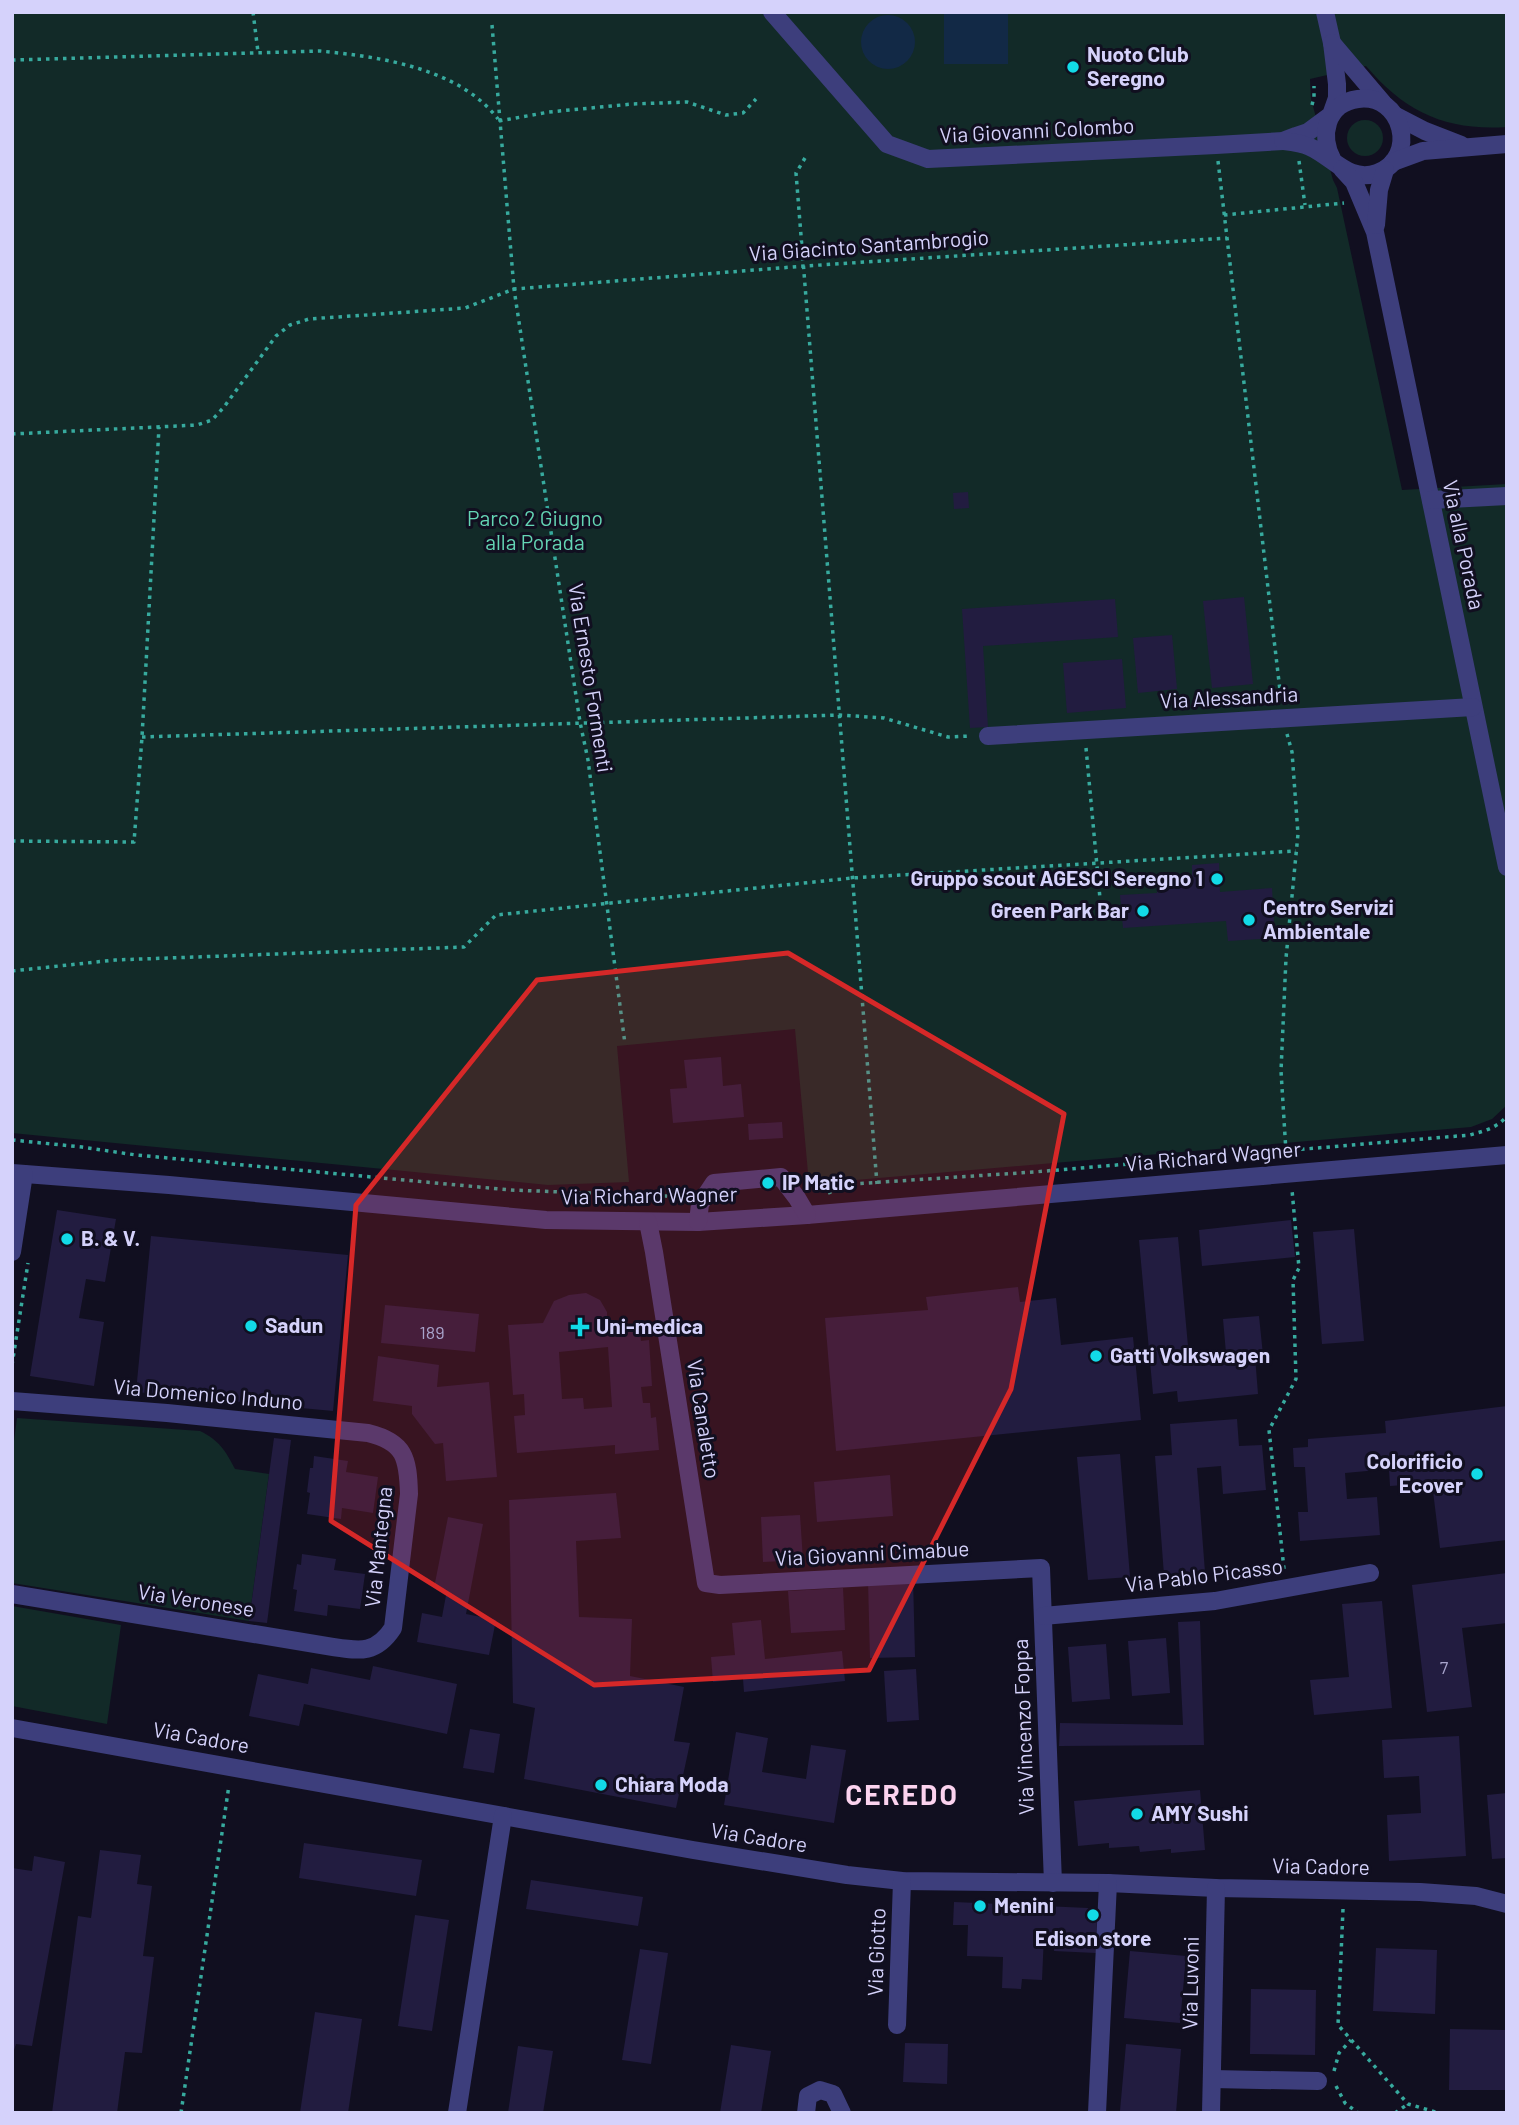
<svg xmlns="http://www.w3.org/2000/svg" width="1519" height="2125" font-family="Barlow,sans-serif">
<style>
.green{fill:#122a28}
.water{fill:#122946}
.building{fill:#221c40;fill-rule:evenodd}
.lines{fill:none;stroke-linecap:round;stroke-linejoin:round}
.path{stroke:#37aa9e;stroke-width:3.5;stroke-dasharray:3.5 5;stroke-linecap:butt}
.minor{stroke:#3d3e7c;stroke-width:18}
.marked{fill:#d62828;fill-opacity:0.2;stroke:#d62828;stroke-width:5;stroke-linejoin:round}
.poi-dot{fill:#12dae7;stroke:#110f20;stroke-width:2.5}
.labels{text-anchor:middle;stroke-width:6;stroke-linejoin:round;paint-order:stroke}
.number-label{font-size:18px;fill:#a8a4cc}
.poi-label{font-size:21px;font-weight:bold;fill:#d5d2fb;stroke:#110f20;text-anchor:start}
.street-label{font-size:21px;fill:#d5d2fb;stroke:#110f20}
.park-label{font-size:21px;fill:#64d5b4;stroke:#110f20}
.district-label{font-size:28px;font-weight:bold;letter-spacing:2px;fill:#fcd3ef;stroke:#110f20}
</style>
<rect width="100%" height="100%" fill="#110f20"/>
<g class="green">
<path d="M 12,12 L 1507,12 L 1507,127 C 1446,131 1405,112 1366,66 L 1310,79 L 1311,99 L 1333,180 L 1337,188 L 1402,490 L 1507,484 L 1507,1105 L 1492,1119 L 1471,1127 L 809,1184 L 795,1029 L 617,1046 L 629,1182 L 548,1185 L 12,1133 Z"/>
<circle cx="1365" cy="138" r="18"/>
<path d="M 17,1418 L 200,1431 C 220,1441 225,1450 235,1469 L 269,1474 L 249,1621 L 12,1583 L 12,1456 Z"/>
<path d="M 12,1606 L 121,1625 L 107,1724 L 12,1706 Z"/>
</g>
<g class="water">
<rect x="944" y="12" width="64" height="52"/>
<circle cx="888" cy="42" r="27"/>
</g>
<g class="building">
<path d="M 968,492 L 969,508 L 954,509 L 953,493 Z"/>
<path d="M 1244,597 L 1253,684 L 1212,688 L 1203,601 Z"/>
<path d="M 1115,599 L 1118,637 L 983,646 L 988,727 L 970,728 L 962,609 Z"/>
<path d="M 1172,635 L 1177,689 L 1138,693 L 1133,638 Z"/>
<path d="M 1122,659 L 1126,708 L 1067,713 L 1063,663 Z"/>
<path d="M 1219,863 L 1220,892 L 1272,888 L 1275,938 L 1228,941 L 1226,921 L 1123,928 L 1120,895 L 1157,893 L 1156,878 L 1192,875 L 1192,865 Z"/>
<path d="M 721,1057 L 723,1086 L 741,1084 L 744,1117 L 673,1123 L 670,1089 L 687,1088 L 684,1060 Z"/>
<path d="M 782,1122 L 783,1138 L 749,1140 L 748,1124 Z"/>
<path d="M 57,1210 L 116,1219 L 105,1282 L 86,1279 L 79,1318 L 104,1322 L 94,1386 L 30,1376 Z"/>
<path d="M 1291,1220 L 1295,1257 L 1202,1266 L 1199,1230 Z"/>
<path d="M 1354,1229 L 1364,1341 L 1322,1344 L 1313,1232 Z"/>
<path d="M 151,1236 L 348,1255 L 333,1411 L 136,1392 Z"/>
<path d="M 1178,1237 L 1189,1357 L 1226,1353 L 1223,1319 L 1259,1316 L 1263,1355 L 1255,1356 L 1258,1394 L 1178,1402 L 1177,1391 L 1153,1394 L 1139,1240 Z"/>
<path d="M 1018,1287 L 1020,1302 L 1056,1298 L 1061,1345 L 1133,1337 L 1141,1420 L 836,1451 L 825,1318 L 928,1310 L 926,1297 Z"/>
<path d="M 586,1293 L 600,1300 L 607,1312 L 607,1334 L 640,1331 L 641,1341 L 649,1340 L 652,1386 L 641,1387 L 643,1403 L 650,1403 L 651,1418 L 656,1417 L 659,1450 L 615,1454 L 615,1445 L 517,1453 L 514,1416 L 525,1415 L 524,1394 L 513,1395 L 508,1325 L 543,1323 L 554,1301 L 569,1295 ZM 608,1347 L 612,1407 L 584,1409 L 583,1398 L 562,1399 L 559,1352 Z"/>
<path d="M 385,1305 L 479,1314 L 475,1352 L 381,1343 Z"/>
<path d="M 378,1356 L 439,1365 L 437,1387 L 489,1382 L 497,1477 L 446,1481 L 443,1443 L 435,1444 L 412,1414 L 412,1406 L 373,1401 Z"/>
<path d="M 1507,1406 L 1507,1540 L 1440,1548 L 1432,1483 L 1390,1486 L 1389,1469 L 1345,1473 L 1347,1499 L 1377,1497 L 1380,1535 L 1300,1541 L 1298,1512 L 1308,1512 L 1305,1467 L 1294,1467 L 1293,1448 L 1308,1447 L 1308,1439 L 1386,1433 L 1385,1421 Z"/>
<path d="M 1237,1419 L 1239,1446 L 1262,1445 L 1266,1490 L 1223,1494 L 1221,1466 L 1197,1468 L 1205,1572 L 1164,1575 L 1155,1456 L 1172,1455 L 1170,1424 Z"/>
<path d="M 274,1438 L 291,1440 L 267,1623 L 249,1621 Z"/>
<path d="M 1120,1454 L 1130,1577 L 1088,1580 L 1077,1457 Z"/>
<path d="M 314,1456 L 348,1461 L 346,1472 L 378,1477 L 373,1513 L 342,1508 L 341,1519 L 307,1514 L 310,1493 L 307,1492 L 310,1468 L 313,1468 Z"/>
<path d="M 890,1475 L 893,1516 L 817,1522 L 814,1482 Z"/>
<path d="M 616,1493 L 621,1538 L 576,1541 L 579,1617 L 632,1619 L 630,1676 L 684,1687 L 674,1741 L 690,1743 L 676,1808 L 524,1779 L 535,1708 L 513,1703 L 509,1500 Z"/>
<path d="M 800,1515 L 803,1560 L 763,1562 L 761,1517 Z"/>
<path d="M 448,1517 L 483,1524 L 466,1614 L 496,1620 L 489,1655 L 417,1642 L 422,1613 L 442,1617 L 447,1590 L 434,1588 Z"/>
<path d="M 302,1554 L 336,1559 L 334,1570 L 365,1574 L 360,1609 L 328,1605 L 327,1616 L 294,1611 L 297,1590 L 293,1589 L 297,1564 L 301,1565 Z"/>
<path d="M 1507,1573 L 1507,1623 L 1462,1628 L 1472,1707 L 1427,1712 L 1412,1585 Z"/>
<path d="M 913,1578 L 915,1657 L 870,1658 L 868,1580 Z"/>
<path d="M 843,1588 L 845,1630 L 791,1633 L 788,1591 Z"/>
<path d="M 1382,1601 L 1392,1708 L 1314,1715 L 1310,1680 L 1349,1677 L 1342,1604 Z"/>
<path d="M 761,1620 L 765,1659 L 842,1651 L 845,1681 L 744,1692 L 743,1679 L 713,1682 L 711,1657 L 735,1655 L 732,1623 Z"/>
<path d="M 1200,1621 L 1204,1745 L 1059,1746 L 1060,1723 L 1183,1725 L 1178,1622 Z"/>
<path d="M 1166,1638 L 1170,1693 L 1132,1696 L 1128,1641 Z"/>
<path d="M 1106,1644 L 1110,1699 L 1072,1702 L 1068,1647 Z"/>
<path d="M 373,1666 L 457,1684 L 447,1734 L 304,1704 L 299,1726 L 249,1716 L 258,1674 L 308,1684 L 311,1668 L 370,1680 Z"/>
<path d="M 916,1669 L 919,1720 L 887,1722 L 884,1671 Z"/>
<path d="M 470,1729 L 500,1734 L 494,1773 L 463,1768 Z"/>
<path d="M 736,1732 L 768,1738 L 762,1772 L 806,1779 L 811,1745 L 846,1750 L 834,1823 L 724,1805 Z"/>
<path d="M 1459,1736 L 1466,1856 L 1389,1861 L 1387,1815 L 1421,1813 L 1419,1776 L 1384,1778 L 1382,1740 Z"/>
<path d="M 1200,1790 L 1205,1850 L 1171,1853 L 1171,1849 L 1140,1852 L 1139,1846 L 1109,1848 L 1109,1843 L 1078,1846 L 1074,1801 Z"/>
<path d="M 1507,1793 L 1507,1858 L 1492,1859 L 1487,1795 Z"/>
<path d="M 304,1843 L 422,1860 L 416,1896 L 299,1878 Z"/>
<path d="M 100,1850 L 141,1855 L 137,1884 L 152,1886 L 143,1956 L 154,1957 L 142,2053 L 125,2052 L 117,2113 L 52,2113 L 78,1916 L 91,1918 Z"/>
<path d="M 34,1856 L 65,1862 L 32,2046 L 16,2044 L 12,2056 L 12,1868 L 32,1871 Z"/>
<path d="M 531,1880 L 643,1897 L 638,1926 L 526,1909 Z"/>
<path d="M 954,1902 L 1088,1908 L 1097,1918 L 1096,1953 L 1054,1951 L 1056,1935 L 1044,1935 L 1042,1980 L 1022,1979 L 1021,1989 L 1002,1988 L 1003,1957 L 967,1956 L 968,1925 L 953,1925 Z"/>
<path d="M 415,1915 L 449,1920 L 432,2031 L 398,2026 Z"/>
<path d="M 1376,1948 L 1437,1950 L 1435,2014 L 1373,2011 Z"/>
<path d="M 640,1949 L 668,1953 L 651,2064 L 622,2060 Z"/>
<path d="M 1130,1951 L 1186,1956 L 1180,2023 L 1124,2018 Z"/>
<path d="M 1251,1989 L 1316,1990 L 1315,2055 L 1250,2054 Z"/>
<path d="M 315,2012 L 362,2019 L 348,2113 L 300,2113 Z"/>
<path d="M 1450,2029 L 1507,2030 L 1507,2090 L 1449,2090 Z"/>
<path d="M 905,2043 L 948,2044 L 947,2084 L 903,2082 Z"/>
<path d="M 1126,2044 L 1181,2049 L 1176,2113 L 1120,2111 Z"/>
<path d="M 731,2045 L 771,2051 L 761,2113 L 720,2113 Z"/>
<path d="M 518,2046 L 553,2051 L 543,2113 L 508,2113 Z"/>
</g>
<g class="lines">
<g class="path">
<path d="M 253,12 L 258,52"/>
<path d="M 492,25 L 514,289 L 580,722 L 588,760 L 625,1044"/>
<path d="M 12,60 L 320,51 C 381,57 459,68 498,119"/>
<path d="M 1312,105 L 1314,97 L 1314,86"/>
<path d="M 499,121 L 549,112 L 632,104 L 687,102 L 726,115 L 743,113 L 756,99"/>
<path d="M 805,158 L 796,173 L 877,1184"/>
<path d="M 1218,161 L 1281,699"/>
<path d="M 1299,161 L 1305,205"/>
<path d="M 1224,215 L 1344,203"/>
<path d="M 12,434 L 197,425 L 212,420 L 224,407 L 276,336 L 290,325 L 309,319 L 465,308 L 514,289 L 805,266 L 1227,238"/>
<path d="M 142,737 L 840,715 L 884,718 L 948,737 L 970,736"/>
<path d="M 1086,748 L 1102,920"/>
<path d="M 12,841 L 134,842 L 142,737 L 159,427"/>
<path d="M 12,971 L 115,960 L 464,947 L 496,915 L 852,878 L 1296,851"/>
<path d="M 12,1140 L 82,1147 L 136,1155 L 511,1190 L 666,1196 L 682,1200"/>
<path d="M 1286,1152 L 1281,1071 L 1286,958 L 1298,834 L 1292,752 L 1287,734"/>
<path d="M 828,1193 L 852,1184 L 1034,1172 L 1470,1135 C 1484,1131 1497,1128 1507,1116"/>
<path d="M 12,1365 L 28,1263"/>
<path d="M 1284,1569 L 1269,1430 L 1296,1379 L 1293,1280 L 1299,1268 L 1292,1190"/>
<path d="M 1343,1909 L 1338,2025 L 1408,2104 L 1439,2113"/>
<path d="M 1334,2071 L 1339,2053 L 1351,2040"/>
<path d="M 1336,2086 L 1345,2103 L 1358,2113"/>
<path d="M 181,2113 L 229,1785"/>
<path d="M 1395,2113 L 1408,2104"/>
</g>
<g class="minor">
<path d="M 772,12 L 887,144 L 928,159 L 1216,145 L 1283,141 L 1296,136 L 1308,132 L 1331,115 L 1337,98 L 1337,84 L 1332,43 L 1325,12"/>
<path d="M 1332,43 L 1383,103"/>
<path d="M 1396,116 L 1425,131 L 1461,145"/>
<path d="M 1283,141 C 1292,142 1302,143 1310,147 C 1333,157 1349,183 1377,173 C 1419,158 1403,93 1358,99 C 1326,103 1319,136 1333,161"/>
<path d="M 1393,162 L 1423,151 L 1507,144"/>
<path d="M 1342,169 L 1354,182 L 1375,232 L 1507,867"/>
<path d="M 1376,225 L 1379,190 L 1385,170"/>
<path d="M 1431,500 L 1507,496"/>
<path d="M 988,736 L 1473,707"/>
<path d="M 12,1173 L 169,1185 L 546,1220 L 698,1222 L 807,1215 L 1507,1155"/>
<path d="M 648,1222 L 654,1252 L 706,1583 L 720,1585 L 1041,1568 L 1053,1883"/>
<path d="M 698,1222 L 700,1204 L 714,1183 L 781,1177 L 797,1198 L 807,1215"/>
<path d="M 12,1252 L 24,1174"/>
<path d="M 12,1401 L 167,1413 L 368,1433 C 405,1442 408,1458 409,1494 L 393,1628 C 376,1654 360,1651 333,1647 L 12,1594"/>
<path d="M 1043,1616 L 1215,1601 L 1370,1573"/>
<path d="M 12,1728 L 693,1850 L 847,1875 L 902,1881 L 1108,1883 L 1216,1888 L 1420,1892 L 1476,1896 L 1507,1904"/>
<path d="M 897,2025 L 902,1881"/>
<path d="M 1212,2079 L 1318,2081"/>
<path d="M 457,2113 L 503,1816"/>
<path d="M 806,2113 L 808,2096 L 820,2090 L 833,2094 L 842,2113"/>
<path d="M 1097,2113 L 1108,1883"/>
<path d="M 1211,2113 L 1216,1888"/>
</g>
</g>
<path class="marked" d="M 788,953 L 1064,1114 L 1011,1389 L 869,1670 L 594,1685 L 331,1521 L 356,1205 L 537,980 Z"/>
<g class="poi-dot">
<circle cx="1073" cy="67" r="7"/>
<circle cx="1217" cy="879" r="7"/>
<circle cx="1143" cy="911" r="7"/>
<circle cx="1249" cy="920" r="7"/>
<circle cx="768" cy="1183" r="7"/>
<circle cx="67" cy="1239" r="7"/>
<circle cx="251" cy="1326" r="7"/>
<path d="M576.5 1316.5h7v7h7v7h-7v7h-7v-7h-7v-7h7z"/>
<circle cx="1096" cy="1356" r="7"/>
<circle cx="1477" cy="1474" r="7"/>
<circle cx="601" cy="1785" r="7"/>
<circle cx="1137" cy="1814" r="7"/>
<circle cx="980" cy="1906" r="7"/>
<circle cx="1093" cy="1915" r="7"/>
</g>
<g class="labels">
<g class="number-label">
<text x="432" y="1339">189</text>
<text x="1444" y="1674">7</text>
</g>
<g class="poi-label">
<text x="1087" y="62">Nuoto Club<tspan x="1087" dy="24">Seregno</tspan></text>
<text x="1203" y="886" text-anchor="end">Gruppo scout AGESCI Seregno 1</text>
<text x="1263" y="915">Centro Servizi<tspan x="1263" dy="24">Ambientale</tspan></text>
<text x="1129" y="918" text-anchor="end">Green Park Bar</text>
<text x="782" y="1190">IP Matic</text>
<text x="81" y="1246">B. &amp; V.</text>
<text x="265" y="1333">Sadun</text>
<text x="596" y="1334">Uni-medica</text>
<text x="1110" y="1363">Gatti Volkswagen</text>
<text x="1463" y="1469" text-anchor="end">Colorificio<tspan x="1463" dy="24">Ecover</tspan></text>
<text x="615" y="1792">Chiara Moda</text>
<text x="1151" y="1821">AMY Sushi</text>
<text x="994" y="1913">Menini</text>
<text x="1093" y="1946" text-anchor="middle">Edison store</text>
</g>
<g class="street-label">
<text transform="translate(1037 131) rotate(-3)" y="7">Via Giovanni Colombo</text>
<text transform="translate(869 246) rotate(-4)" y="7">Via Giacinto Santambrogio</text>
<text transform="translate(1463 545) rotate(78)" y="7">Via alla Porada</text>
<text transform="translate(590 678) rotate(81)" y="7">Via Ernesto Formenti</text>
<text transform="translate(1229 698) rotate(-3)" y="7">Via Alessandria</text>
<text transform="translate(1213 1157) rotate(-5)" y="7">Via Richard Wagner</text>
<text transform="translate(649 1196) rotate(-1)" y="7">Via Richard Wagner</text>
<text transform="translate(208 1395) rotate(5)" y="7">Via Domenico Induno</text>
<text transform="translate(703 1419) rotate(81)" y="7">Via Canaletto</text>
<text transform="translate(379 1547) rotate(-84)" y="7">Via Mantegna</text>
<text transform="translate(872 1554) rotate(-3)" y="7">Via Giovanni Cimabue</text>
<text transform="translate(1204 1576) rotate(-7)" y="7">Via Pablo Picasso</text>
<text transform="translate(196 1601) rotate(9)" y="7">Via Veronese</text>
<text transform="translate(1024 1727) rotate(-92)" y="7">Via Vincenzo Foppa</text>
<text transform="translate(201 1738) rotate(10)" y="7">Via Cadore</text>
<text transform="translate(759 1838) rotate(9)" y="7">Via Cadore</text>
<text transform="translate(1321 1867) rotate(1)" y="7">Via Cadore</text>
<text transform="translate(877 1952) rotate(-88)" y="7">Via Giotto</text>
<text transform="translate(1191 1983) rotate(-89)" y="7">Via Luvoni</text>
</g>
<g class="park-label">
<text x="535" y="526">Parco 2 Giugno<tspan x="535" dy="24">alla Porada</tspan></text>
</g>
<g class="district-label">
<text x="902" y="1805">CEREDO</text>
</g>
</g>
<rect width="1519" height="2125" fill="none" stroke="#d5d2fb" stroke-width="28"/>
</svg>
